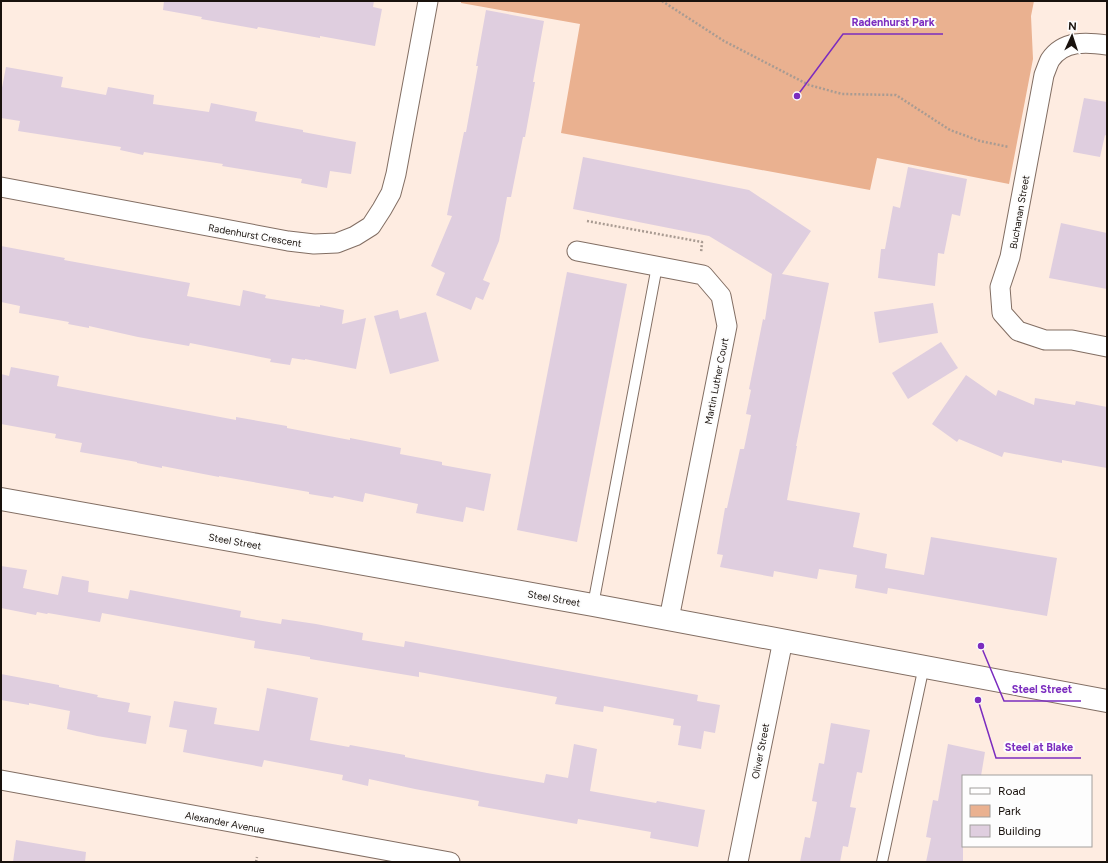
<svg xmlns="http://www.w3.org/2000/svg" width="1108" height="863" font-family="Figtree,sans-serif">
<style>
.green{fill:#eab190}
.building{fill:#dfcedf}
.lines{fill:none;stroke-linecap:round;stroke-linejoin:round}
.lane-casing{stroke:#826e63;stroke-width:12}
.street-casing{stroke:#826e63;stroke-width:21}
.secondary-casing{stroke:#826e63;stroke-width:24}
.path{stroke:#a99b92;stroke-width:2.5;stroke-dasharray:2 2;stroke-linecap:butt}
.lane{stroke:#fff;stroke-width:10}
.street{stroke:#fff;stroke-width:19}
.secondary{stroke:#fff;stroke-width:22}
.labels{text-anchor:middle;stroke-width:4;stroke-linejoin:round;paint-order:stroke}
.street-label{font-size:10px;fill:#19120d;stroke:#fdfdfd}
.leader{fill:none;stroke:#7b2cbf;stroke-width:1.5}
.callout-dot{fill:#7b2cbf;stroke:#fdfdfd;stroke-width:1.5}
.callout-label{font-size:11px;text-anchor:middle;font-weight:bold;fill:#7b2cbf;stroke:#fdfdfd;stroke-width:4;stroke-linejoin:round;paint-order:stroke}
</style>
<rect width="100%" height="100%" fill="#feece1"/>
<path class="green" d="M 461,1 L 1034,1 L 1031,16 L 1033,59 L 1009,184 L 877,158 L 870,190 L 561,133 L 580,24 L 461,3 Z"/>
<g class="building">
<path d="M 164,1 L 374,1 L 373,7 L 382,9 L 375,46 L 320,36 L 320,38 L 258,27 L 257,29 L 201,19 L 202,17 L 163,10 Z"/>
<path d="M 486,10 L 544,21 L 533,82 L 535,82 L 525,137 L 523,137 L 511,197 L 507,197 L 499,241 L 483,280 L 490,283 L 483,300 L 476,297 L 471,310 L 436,295 L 445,273 L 431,266 L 452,216 L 447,215 L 464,132 L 466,132 L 478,66 L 476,66 Z"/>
<path d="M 6,67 L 63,77 L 61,87 L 106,95 L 108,87 L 154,95 L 153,104 L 209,112 L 211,103 L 257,112 L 255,121 L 303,130 L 303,132 L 356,142 L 351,174 L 330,171 L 327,188 L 301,183 L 302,179 L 222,166 L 223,164 L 144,152 L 143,155 L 120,150 L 121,147 L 18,131 L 20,121 L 1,118 L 1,93 Z"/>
<path d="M 1084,98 L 1107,102 L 1107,136 L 1105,135 L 1100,157 L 1073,152 Z"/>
<path d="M 583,157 L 749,190 L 811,231 L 782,274 L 829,283 L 796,446 L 797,446 L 787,500 L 860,513 L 853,547 L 887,554 L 885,568 L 924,575 L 931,537 L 1057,558 L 1047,616 L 888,588 L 887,594 L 855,588 L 857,575 L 819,569 L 817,579 L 774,571 L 773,577 L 720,567 L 723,555 L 717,554 L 725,508 L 727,508 L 740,449 L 744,449 L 751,415 L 746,414 L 751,390 L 749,389 L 763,319 L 765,320 L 772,274 L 709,236 L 573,209 Z"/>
<path d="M 908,167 L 967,179 L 960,216 L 952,214 L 944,254 L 938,253 L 935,286 L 878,278 L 881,249 L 885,249 L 893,206 L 900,208 Z"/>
<path d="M 1061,223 L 1107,233 L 1107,289 L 1049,278 Z"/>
<path d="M 1,246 L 65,258 L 64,260 L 190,283 L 187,296 L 240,306 L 243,290 L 266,295 L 265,298 L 320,307 L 320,305 L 344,310 L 342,324 L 366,318 L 356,369 L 305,359 L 305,360 L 292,358 L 290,365 L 270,362 L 271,359 L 190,343 L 189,346 L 138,337 L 89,326 L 89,328 L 68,324 L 69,322 L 19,313 L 20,306 L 1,302 Z"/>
<path d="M 567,272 L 627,284 L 577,542 L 517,530 Z"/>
<path d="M 933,303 L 938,333 L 879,343 L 874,312 Z"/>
<path d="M 398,310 L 400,319 L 426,312 L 439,361 L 390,374 L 374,316 Z"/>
<path d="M 941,342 L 958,368 L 908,399 L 892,373 Z"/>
<path d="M 11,367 L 59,376 L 57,386 L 236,420 L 236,417 L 287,426 L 287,428 L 350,440 L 350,438 L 401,448 L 400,454 L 442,462 L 442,465 L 491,474 L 484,511 L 466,507 L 463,522 L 416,513 L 418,504 L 365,493 L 363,502 L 334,496 L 333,498 L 309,494 L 309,492 L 219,476 L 219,477 L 162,466 L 162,468 L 137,463 L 137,462 L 80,452 L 82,443 L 55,438 L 56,434 L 1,424 L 1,374 L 9,376 Z"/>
<path d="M 966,375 L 996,396 L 998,390 L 1034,405 L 1035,398 L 1075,405 L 1076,401 L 1107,407 L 1107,468 L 1062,460 L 1062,463 L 1004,452 L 1002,457 L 959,439 L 957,442 L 932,424 Z"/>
<path d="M 1,566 L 27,570 L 23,588 L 58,595 L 62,576 L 89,581 L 88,592 L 128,599 L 130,590 L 241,611 L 240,617 L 281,624 L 282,619 L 316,624 L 363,633 L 362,640 L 404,647 L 405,641 L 698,695 L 697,701 L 720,705 L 715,733 L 704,731 L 701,749 L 678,745 L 681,726 L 673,725 L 674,719 L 604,706 L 603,712 L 555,704 L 557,697 L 419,672 L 419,677 L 310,659 L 310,657 L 254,648 L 255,641 L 102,613 L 100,622 L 48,613 L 47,614 L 37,612 L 36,615 L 1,608 Z"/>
<path d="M 1,674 L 59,685 L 59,687 L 98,695 L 97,697 L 130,703 L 128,712 L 151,716 L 146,744 L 97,736 L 67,729 L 70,711 L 29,703 L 29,705 L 1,700 Z"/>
<path d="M 267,688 L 318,698 L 310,740 L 349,747 L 350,745 L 405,755 L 405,757 L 487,773 L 544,783 L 546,774 L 568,778 L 574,744 L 597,749 L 590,791 L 656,803 L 657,801 L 705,810 L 698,847 L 650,838 L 651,832 L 578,819 L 577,824 L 478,806 L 479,801 L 415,789 L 369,779 L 368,786 L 342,780 L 343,775 L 264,760 L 262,767 L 183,752 L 187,730 L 169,727 L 174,701 L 217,708 L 214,724 L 259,731 Z"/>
<path d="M 831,723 L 870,730 L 862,773 L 857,772 L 850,807 L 856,808 L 848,847 L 843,846 L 840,862 L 800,862 L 805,837 L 810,838 L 817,802 L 812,801 L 819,763 L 824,764 Z"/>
<path d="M 948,744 L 985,752 L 981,776 L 963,776 L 963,862 L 926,862 L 931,838 L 926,837 L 933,800 L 938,801 Z"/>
<path d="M 16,840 L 86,852 L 85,862 L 13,862 Z"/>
</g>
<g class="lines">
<g class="lane-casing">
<g id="lane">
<path d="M 593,605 L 657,266"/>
<path d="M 882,862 L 924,666"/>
</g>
</g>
<g class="street-casing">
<g id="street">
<path d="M 1107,45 C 1087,42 1063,40 1050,60 C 1048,64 1046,70 1044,75 L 1010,257 L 1000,287 L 1002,313 L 1018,331 L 1045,340 L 1072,340 L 1107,347"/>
<path d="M 1,187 L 288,241 L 314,244 L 337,243 L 355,236 L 371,226 L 382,209 L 391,193 L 396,174 L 428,1"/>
<path d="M 577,251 L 703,275 L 721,296 L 727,326 L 669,619"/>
<path d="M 1,780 L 450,862"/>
<path d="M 738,862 L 783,640"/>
</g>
</g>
<g class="secondary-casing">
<path id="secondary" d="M 1,499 L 593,605 L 1107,701"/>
</g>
<g class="path">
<path d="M 662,1 L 724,41 L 809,85 L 842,94 L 896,95 L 950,130 L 980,141 L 1009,147"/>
<path d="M 587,221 L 702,242 L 701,253"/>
<path d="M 256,862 L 257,857"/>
</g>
<use href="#lane" class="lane"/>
<use href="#street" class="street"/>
<use href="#secondary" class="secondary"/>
</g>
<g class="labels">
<g class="street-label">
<text transform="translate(1019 212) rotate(-80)" y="4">Buchanan Street</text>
<text transform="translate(255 235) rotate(10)" y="4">Radenhurst Crescent</text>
<text transform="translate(716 381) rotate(-79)" y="4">Martin Luther Court</text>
<text transform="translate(235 541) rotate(10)" y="4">Steel Street</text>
<text transform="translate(554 598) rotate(10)" y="4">Steel Street</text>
<text transform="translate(760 751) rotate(-79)" y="4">Oliver Street</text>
<text transform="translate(225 822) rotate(11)" y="4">Alexander Avenue</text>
</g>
</g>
<path class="leader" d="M797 96L843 34H943M981 646L1004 701H1081M978 700L996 758H1081"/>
<g class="callout-dot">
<circle cx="797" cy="96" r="4"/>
<circle cx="981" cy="646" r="4"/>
<circle cx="978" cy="700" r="4"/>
</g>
<g class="callout-label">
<text x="893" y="26">Radenhurst Park</text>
<text x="1042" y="693">Steel Street</text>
<text x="1039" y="751">Steel at Blake</text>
</g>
<rect width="1108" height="863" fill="none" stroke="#19120d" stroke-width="4"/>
<rect x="962" y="775" width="130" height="72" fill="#fdfdfd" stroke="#a29f9d"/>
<rect x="970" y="788" width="20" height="6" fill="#ffffff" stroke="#a29f9d"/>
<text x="998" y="795" font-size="12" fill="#19120d">Road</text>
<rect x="970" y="805" width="20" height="12" fill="#eab190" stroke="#a29f9d"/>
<text x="998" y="815" font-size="12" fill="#19120d">Park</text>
<rect x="970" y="825" width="20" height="12" fill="#dfcedf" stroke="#a29f9d"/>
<text x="998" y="835" font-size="12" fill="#19120d">Building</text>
<g transform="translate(1072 36) rotate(3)" stroke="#fdfdfd" stroke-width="3" paint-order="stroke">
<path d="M0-3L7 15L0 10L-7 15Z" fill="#19120d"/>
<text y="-6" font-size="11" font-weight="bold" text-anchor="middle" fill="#19120d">N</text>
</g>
</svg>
